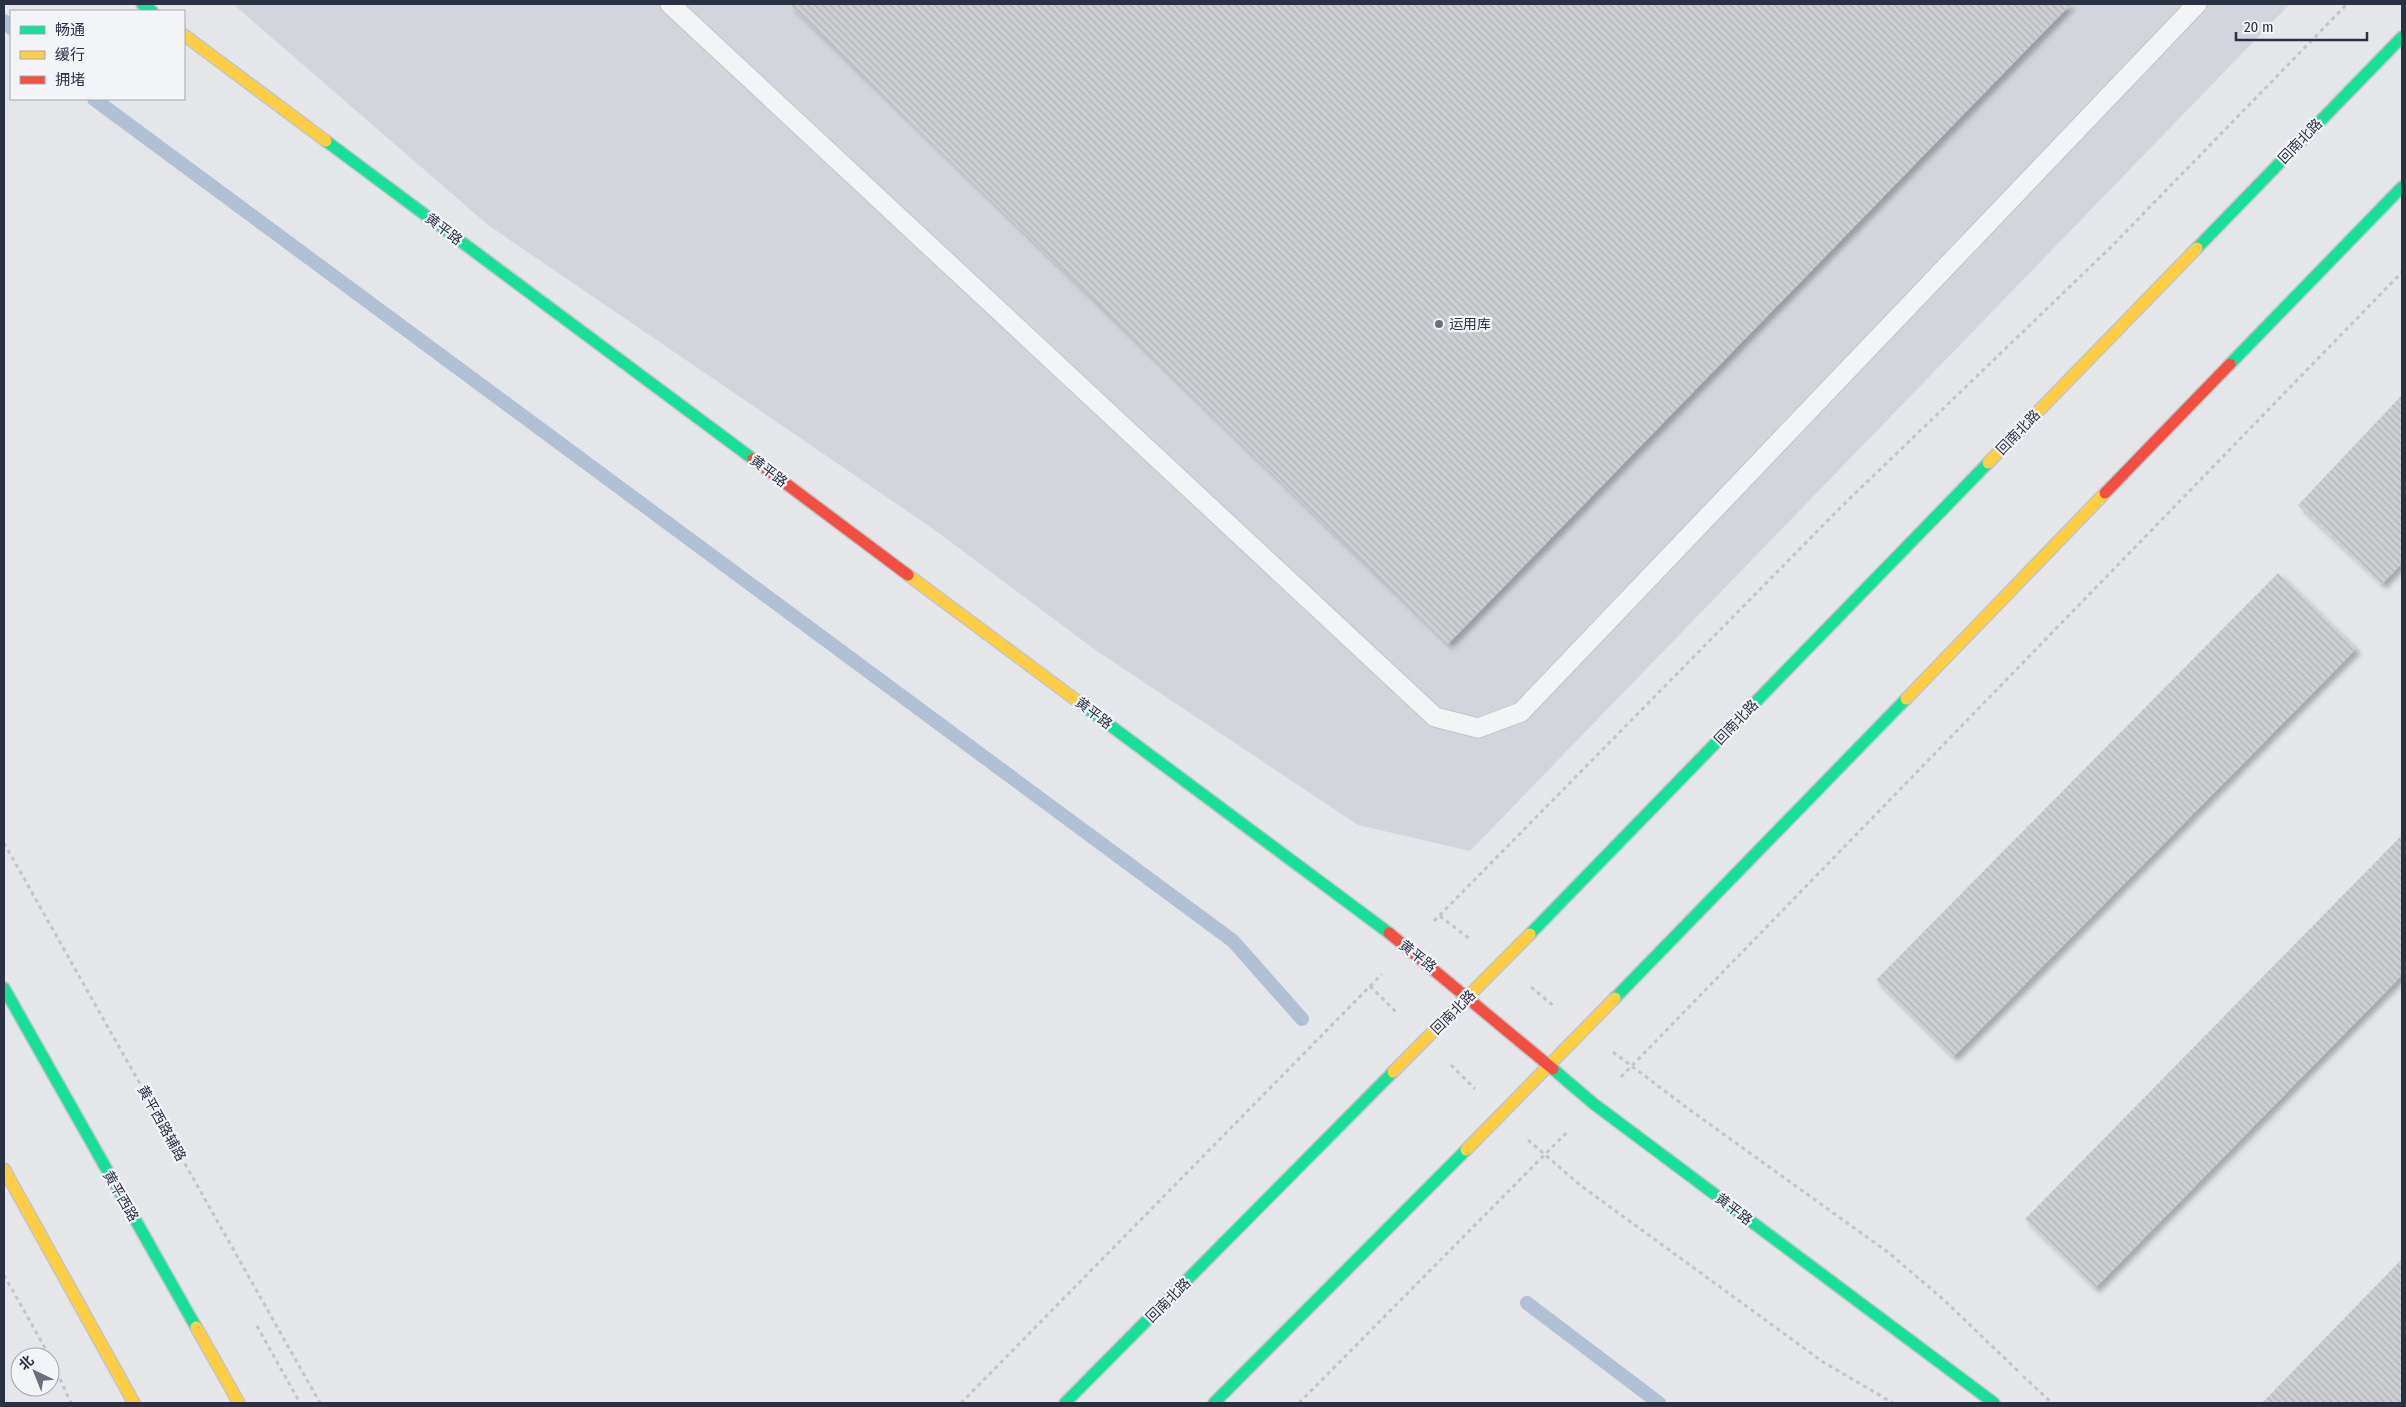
<svg xmlns="http://www.w3.org/2000/svg" width="2406" height="1407" font-family="'Fira Sans Condensed','Noto Sans SC',sans-serif">
<style>
.built{fill:#d2d5dc}
.lines{fill:none;stroke-linecap:round;stroke-linejoin:round}
.stream{stroke:#b2c0d4;stroke-width:14}
.building{fill:url(#building-back-hatch);filter:url(#shadow)}
.lane-casing{stroke:#c2c4c7;stroke-width:21}
.fast-casing{stroke:#c2c4c7;stroke-width:14}
.slow-casing{stroke:#c2c4c7;stroke-width:14}
.jam-casing{stroke:#c2c4c7;stroke-width:14}
.path{stroke:#c3c4c9;stroke-width:3;stroke-dasharray:4 4;stroke-linecap:butt}
.lane{stroke:#f3f4f6;stroke-width:19}
.fast{stroke:#16e098;stroke-width:11}
.slow{stroke:#ffcf43;stroke-width:11}
.jam{stroke:#f24e42;stroke-width:11}
.poi-dot{fill:#6b707d;stroke:#f2f4f8;stroke-width:2}
.labels{text-anchor:middle;stroke-width:4.5;stroke-linejoin:round;paint-order:stroke}
.street-label{font-size:14px;fill:#2a3143;stroke:#f2f4f8}
.poi-label{font-size:14px;fill:#2a3143;stroke:#f2f4f8;text-anchor:start}
</style>
<defs>
<pattern id="building-back-hatch" width="6" height="6" patternUnits="userSpaceOnUse" patternTransform="scale(1.25)"><rect width="6" height="6" fill="#cecfd3"/><path d="M-1 5l2 2M0 0l6 6M5-1l2 2" fill="none" stroke="#b1b2b6"/></pattern>
<filter id="shadow"><feDropShadow dx="4.5" dy="4.5" stdDeviation="2.5" flood-color="#0004"/></filter>
</defs>
<rect width="100%" height="100%" fill="#e4e6e9"/>
<path class="built" d="M 233,4 L 2290,4 L 1470,851 L 1358,825 L 1094,649 L 932,528 L 488,225 Z"/>
<g class="lines">
<g class="stream">
<path d="M 4,21 L 11,28"/>
<path d="M 94,99 L 1233,941 L 1302,1019"/>
<path d="M 1527,1303 L 1659,1403"/>
</g>
</g>
<g class="building">
<path d="M 789,4 L 2071,4 L 1448,644 Z"/>
<path d="M 2402,395 L 2402,563 L 2382,584 L 2298,505 Z"/>
<path d="M 2278,573 L 2356,649 L 1953,1057 L 1876,980 Z"/>
<path d="M 2402,835 L 2402,975 L 2095,1288 L 2025,1219 Z"/>
<path d="M 2402,1259 L 2402,1403 L 2262,1403 Z"/>
</g>
<g class="lines">
<g class="lane-casing">
<path id="lane" d="M 670,4 L 1435,717 L 1478,728 L 1521,712 L 2197,4"/>
</g>
<g class="fast-casing">
<g id="fast">
<path d="M 142,4 L 152,11"/>
<path d="M 326,141 L 753,459"/>
<path d="M 2197,248 L 2402,37"/>
<path d="M 2230,364 L 2402,187"/>
<path d="M 1080,703 L 1389,933"/>
<path d="M 1530,934 L 1988,463"/>
<path d="M 4,988 L 196,1327"/>
<path d="M 1615,998 L 1906,699"/>
<path d="M 1553,1069 L 1594,1104 L 1994,1403"/>
<path d="M 1065,1403 L 1393,1072"/>
<path d="M 1214,1403 L 1466,1150"/>
</g>
</g>
<g class="slow-casing">
<g id="slow">
<path d="M 184,35 L 326,141"/>
<path d="M 1988,463 L 2197,248"/>
<path d="M 908,575 L 1080,703"/>
<path d="M 1906,699 L 2105,493"/>
<path d="M 1393,1072 L 1530,934"/>
<path d="M 1466,1150 L 1615,998"/>
<path d="M 4,1169 L 134,1403"/>
<path d="M 196,1327 L 239,1403"/>
</g>
</g>
<g class="jam-casing">
<g id="jam">
<path d="M 753,459 L 908,575"/>
<path d="M 2105,493 L 2230,364"/>
<path d="M 1389,933 L 1553,1069"/>
</g>
</g>
<g class="path">
<path d="M 4,843 L 320,1403"/>
<path d="M 1440,916 L 1471,940"/>
<path d="M 1434,921 L 1841,507 L 2112,246 L 2347,4"/>
<path d="M 1370,986 L 1398,1014"/>
<path d="M 1531,987 L 1555,1007"/>
<path d="M 1613,1052 L 1690,1110 L 1889,1253 L 1944,1300 L 2018,1371"/>
<path d="M 1451,1065 L 1475,1089"/>
<path d="M 1621,1077 L 2402,272"/>
<path d="M 1528,1140 L 1580,1185 L 1823,1362 L 1893,1403"/>
<path d="M 4,1275 L 50,1357"/>
<path d="M 257,1326 L 300,1403"/>
<path d="M 50,1357 L 71,1403"/>
<path d="M 2023,1376 L 2052,1403"/>
<path d="M 961,1403 L 1382,974"/>
<path d="M 1299,1403 L 1568,1131"/>
</g>
<use href="#lane" class="lane"/>
<use href="#fast" class="fast"/>
<use href="#slow" class="slow"/>
<use href="#jam" class="jam"/>
</g>
<circle class="poi-dot" cx="1439" cy="324" r="5"/>
<g class="labels">
<g class="street-label">
<text transform="translate(2300 141) rotate(-46)" y="5">回南北路</text>
<text transform="translate(444 229) rotate(37)" y="5">黄平路</text>
<text transform="translate(2018 432) rotate(-46)" y="5">回南北路</text>
<text transform="translate(769 471) rotate(37)" y="5">黄平路</text>
<text transform="translate(1094 713) rotate(37)" y="5">黄平路</text>
<text transform="translate(1736 722) rotate(-46)" y="5">回南北路</text>
<text transform="translate(1418 956) rotate(38)" y="5">黄平路</text>
<text transform="translate(1453 1012) rotate(-45)" y="5">回南北路</text>
<text transform="translate(162 1123) rotate(61)" y="5">黄平西路辅路</text>
<text transform="translate(121 1196) rotate(60)" y="5">黄平西路</text>
<text transform="translate(1734 1209) rotate(37)" y="5">黄平路</text>
<text transform="translate(1168 1300) rotate(-45)" y="5">回南北路</text>
</g>
<g class="poi-label">
<text x="1449" y="329">运用库</text>
</g>
</g>
<rect width="2406" height="1407" fill="none" stroke="#2a3143" stroke-width="10"/>
<rect x="10" y="10" width="175" height="90" fill="#f2f4f8" stroke="#a2a6b0"/>
<rect x="20" y="26" width="25" height="8" fill="#16e098" stroke="#a2a6b0"/>
<text x="55" y="35" font-size="15" fill="#2a3143">畅通</text>
<rect x="20" y="51" width="25" height="8" fill="#ffcf43" stroke="#a2a6b0"/>
<text x="55" y="60" font-size="15" fill="#2a3143">缓行</text>
<rect x="20" y="76" width="25" height="8" fill="#f24e42" stroke="#a2a6b0"/>
<text x="55" y="85" font-size="15" fill="#2a3143">拥堵</text>
<g transform="translate(35 1372) rotate(317)"><circle r="24" fill="#f2f4f8" stroke="#a2a6b0"/>
<path d="M0-4L9 19L0 12L-9 19Z" fill="#6b707d"/>
<text y="-8" font-size="14" font-weight="bold" text-anchor="middle" fill="#2a3143">北</text>
</g>
<path d="M2236 32v8h131v-8" fill="none" stroke="#2a3143" stroke-width="2.5"/>
<text x="2244" y="32" font-size="15" fill="#2a3143" stroke="#f2f4f8" stroke-width="4" paint-order="stroke">20 m</text>
</svg>
